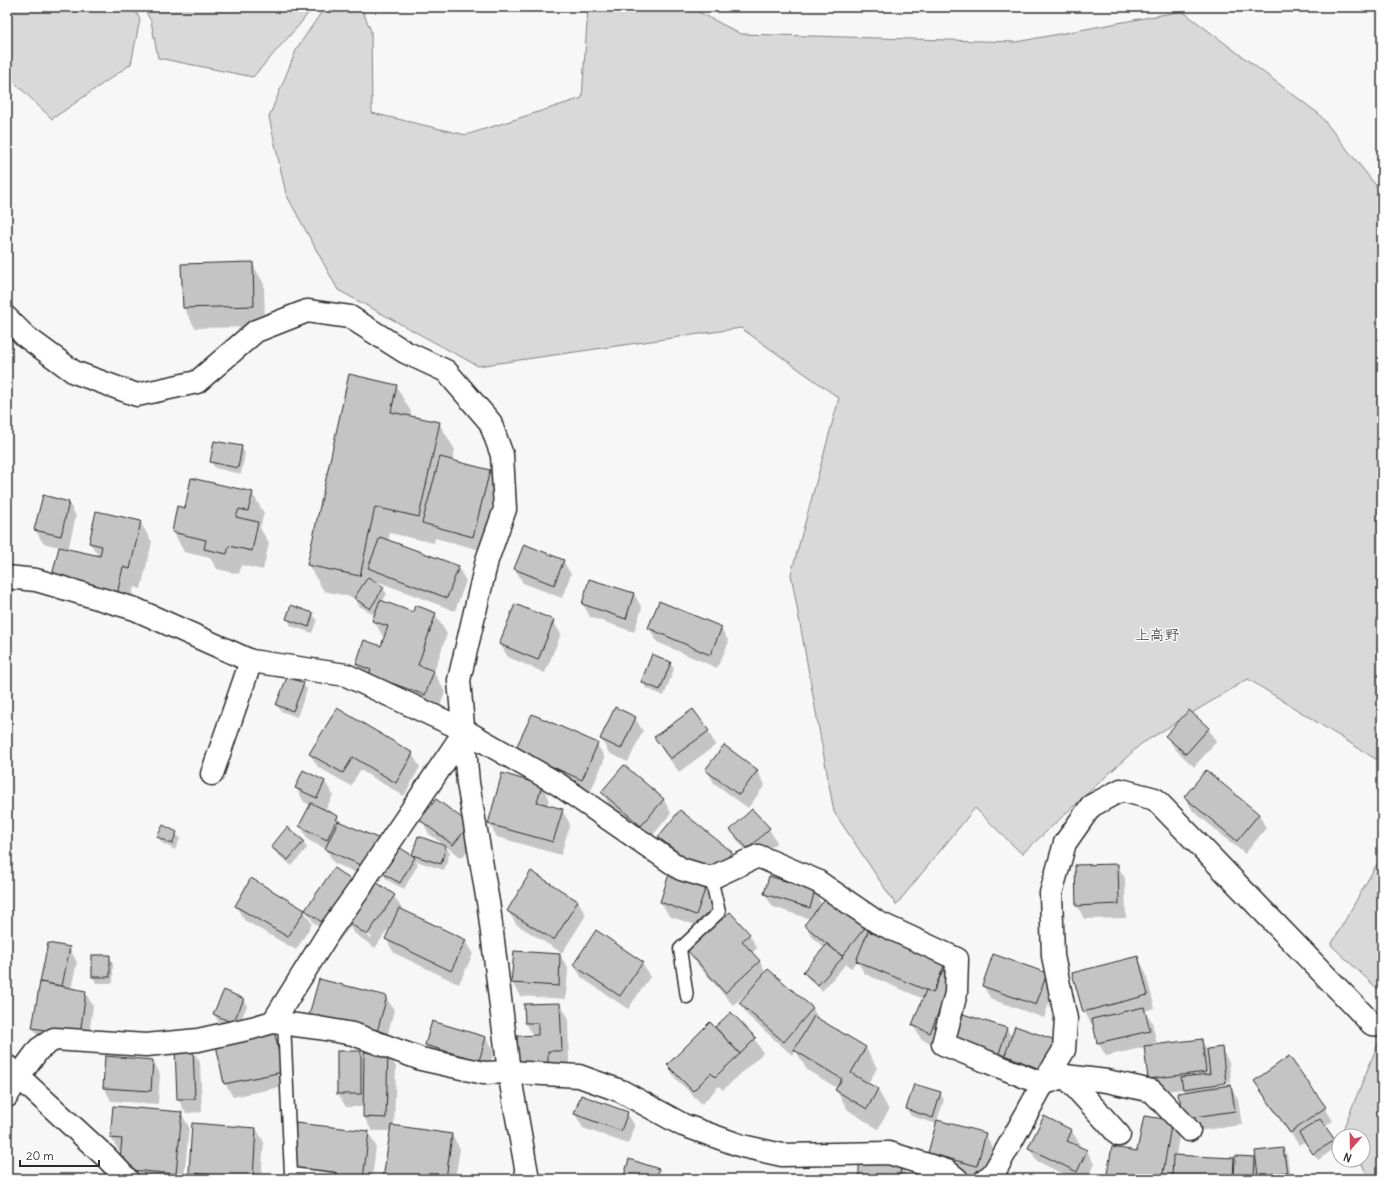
<svg xmlns="http://www.w3.org/2000/svg" width="1389" height="1186" font-family="Delius,'Klee One',sans-serif">
<style>
.green{fill:#d9d9d9;stroke:#828282}
.shadow{fill:#0003;fill-rule:evenodd}
.building{fill:#c4c4c4;stroke:#2b2b2b}
.lines{fill:none;stroke-linecap:round;stroke-linejoin:round}
.service-casing{stroke:#2b2b2b;stroke-width:15}
.minor-casing{stroke:#2b2b2b;stroke-width:25}
.service{stroke:#fff;stroke-width:12}
.minor{stroke:#fff;stroke-width:22}
.labels{text-anchor:middle;stroke-width:3;stroke-linejoin:round;paint-order:stroke}
.neighbourhood-label{font-size:15px;fill:#2b2b2b;stroke:#fff}
</style>
<rect width="100%" height="100%" fill="#f7f7f7"/>
<filter id="ink" filterUnits="userSpaceOnUse"><feTurbulence type="fractalNoise" baseFrequency=".025" numOctaves="2"/><feDisplacementMap in="SourceGraphic" scale="8" xChannelSelector="R" yChannelSelector="G"/><feConvolveMatrix kernelMatrix="1 2 1 2 8 2 1 2 1" color-interpolation-filters="sRGB"/></filter>
<g filter="url(#ink)">
<g class="green">
<path d="M 7,7 L 133,7 L 140,19 L 131,64 L 52,119 L 7,75 Z"/>
<path d="M 143,7 L 313,7 L 299,25 L 253,77 L 158,58 L 151,21 Z"/>
<path d="M 325,7 L 361,7 L 371,31 L 372,113 L 466,135 L 582,98 L 588,7 L 689,7 L 741,34 L 1016,42 L 1182,11 L 1319,114 L 1382,193 L 1382,763 L 1248,679 L 1141,744 L 1022,854 L 975,808 L 896,905 L 834,812 L 791,574 L 839,398 L 741,328 L 478,366 L 338,290 L 286,194 L 269,117 L 297,48 Z"/>
<path d="M 1382,855 L 1382,993 L 1331,945 Z"/>
<path d="M 1382,1034 L 1382,1179 L 1369,1179 L 1360,1160 L 1363,1160 L 1363,1136 L 1348,1136 L 1344,1127 Z"/>
</g>
<g class="shadow">
<path d="M 252,263 L 264,284 L 265,327 L 195,328 L 184,308 L 182,265 Z"/>
<path d="M 396,386 L 411,412 L 410,417 L 439,423 L 455,450 L 452,461 L 490,471 L 498,485 L 480,550 L 435,538 L 434,543 L 390,533 L 388,541 L 458,567 L 466,581 L 455,611 L 379,582 L 379,585 L 383,588 L 387,594 L 382,602 L 413,613 L 435,614 L 447,634 L 434,672 L 445,692 L 437,715 L 368,685 L 357,664 L 365,641 L 382,648 L 385,640 L 374,621 L 376,611 L 374,615 L 358,605 L 355,598 L 324,591 L 308,565 Z"/>
<path d="M 241,447 L 245,453 L 241,474 L 215,468 L 211,462 Z"/>
<path d="M 252,493 L 264,513 L 260,528 L 269,543 L 263,570 L 241,565 L 239,574 L 217,569 L 210,558 L 184,552 L 173,531 L 186,509 Z"/>
<path d="M 69,503 L 76,516 L 68,550 L 99,557 L 90,543 L 140,522 L 152,542 L 141,589 L 134,587 L 128,615 L 64,600 L 52,580 L 60,547 L 43,543 L 35,529 Z"/>
<path d="M 563,561 L 571,574 L 562,598 L 523,583 L 515,569 Z"/>
<path d="M 634,594 L 642,608 L 634,632 L 590,617 L 583,604 Z"/>
<path d="M 292,607 L 313,614 L 317,620 L 312,633 L 291,626 L 288,619 Z"/>
<path d="M 553,621 L 561,634 L 545,673 L 508,657 L 500,644 Z"/>
<path d="M 649,628 L 721,628 L 729,642 L 717,668 L 657,642 Z"/>
<path d="M 670,663 L 674,669 L 664,696 L 646,688 L 642,682 Z"/>
<path d="M 303,684 L 307,690 L 297,717 L 281,711 L 277,705 Z"/>
<path d="M 533,715 L 597,744 L 605,758 L 590,793 L 524,764 Z"/>
<path d="M 635,718 L 643,731 L 628,762 L 609,753 L 601,739 Z"/>
<path d="M 1208,728 L 1216,742 L 1194,767 L 1175,749 L 1167,736 Z"/>
<path d="M 708,731 L 716,745 L 679,772 L 663,751 L 656,737 Z"/>
<path d="M 724,747 L 757,771 L 765,785 L 748,808 L 714,783 L 707,770 Z"/>
<path d="M 310,754 L 412,754 L 420,767 L 404,796 L 360,770 L 351,786 L 318,767 Z"/>
<path d="M 624,766 L 664,800 L 671,813 L 650,839 L 610,806 L 602,792 Z"/>
<path d="M 304,772 L 325,782 L 333,795 L 325,811 L 337,817 L 341,823 L 380,840 L 387,853 L 375,882 L 394,896 L 402,909 L 401,910 L 465,941 L 473,954 L 459,984 L 394,953 L 386,939 L 392,926 L 391,925 L 375,948 L 354,933 L 350,927 L 339,941 L 314,923 L 306,910 L 334,869 L 360,888 L 364,894 L 373,880 L 334,863 L 326,849 L 308,840 L 301,826 L 311,805 L 304,802 L 296,788 ZM 356,926 L 372,937 L 371,938 L 356,928 Z"/>
<path d="M 542,785 L 549,799 L 547,806 L 562,810 L 570,824 L 561,855 L 497,837 L 489,823 Z"/>
<path d="M 1185,797 L 1259,814 L 1266,828 L 1245,854 L 1193,811 Z"/>
<path d="M 437,800 L 477,838 L 462,858 L 429,834 L 422,820 Z"/>
<path d="M 769,829 L 777,842 L 756,862 L 739,843 L 731,830 Z"/>
<path d="M 176,833 L 180,839 L 175,850 L 162,843 L 159,837 Z"/>
<path d="M 660,837 L 731,853 L 739,866 L 719,891 L 668,850 Z"/>
<path d="M 418,838 L 446,847 L 450,853 L 444,870 L 416,861 L 418,864 L 404,889 L 387,880 L 383,873 L 412,856 Z"/>
<path d="M 303,841 L 307,848 L 292,866 L 276,853 L 272,847 Z"/>
<path d="M 1117,865 L 1125,878 L 1126,918 L 1084,919 L 1077,905 Z"/>
<path d="M 705,887 L 713,901 L 704,928 L 669,916 L 661,902 Z"/>
<path d="M 814,891 L 822,905 L 866,926 L 869,931 L 948,957 L 938,1046 L 921,1039 L 913,1025 L 924,999 L 865,974 L 857,961 L 851,968 L 846,964 L 822,991 L 808,978 L 804,972 L 825,948 L 813,938 L 805,925 L 810,919 L 773,907 L 765,894 Z"/>
<path d="M 578,901 L 586,915 L 562,953 L 516,924 L 508,911 Z"/>
<path d="M 236,906 L 304,910 L 312,924 L 296,950 L 244,920 Z"/>
<path d="M 596,932 L 642,963 L 650,977 L 628,1009 L 582,978 L 574,965 Z"/>
<path d="M 749,934 L 757,948 L 752,953 L 760,962 L 766,973 L 768,971 L 813,1009 L 819,1020 L 866,1048 L 877,1068 L 868,1084 L 878,1090 L 889,1110 L 878,1129 L 848,1110 L 836,1090 L 837,1088 L 807,1070 L 796,1051 L 792,1055 L 748,1016 L 740,1003 L 747,995 L 746,994 L 733,1005 L 697,964 L 689,950 Z"/>
<path d="M 49,944 L 69,948 L 77,962 L 71,989 L 85,992 L 93,1006 L 87,1048 L 40,1041 L 33,1028 Z"/>
<path d="M 560,955 L 568,968 L 566,999 L 520,996 L 512,983 Z"/>
<path d="M 109,956 L 113,963 L 113,983 L 96,983 L 93,976 Z"/>
<path d="M 1138,957 L 1145,971 L 1155,1008 L 1145,1011 L 1152,1022 L 1157,1045 L 1201,1040 L 1207,1050 L 1221,1048 L 1229,1062 L 1232,1089 L 1238,1100 L 1242,1125 L 1196,1131 L 1188,1117 L 1186,1093 L 1184,1089 L 1156,1092 L 1148,1078 L 1145,1047 L 1106,1056 L 1098,1042 L 1094,1024 L 1092,1025 L 1084,1011 ZM 1231,1082 L 1231,1084 L 1217,1086 L 1217,1084 Z"/>
<path d="M 1046,974 L 1054,988 L 1044,1018 L 991,999 L 983,986 Z"/>
<path d="M 386,997 L 394,1010 L 385,1045 L 318,1028 L 310,1015 Z"/>
<path d="M 243,999 L 247,1006 L 237,1029 L 218,1021 L 214,1014 Z"/>
<path d="M 560,1004 L 568,1017 L 569,1064 L 527,1077 L 533,1036 L 526,1023 L 525,1005 Z"/>
<path d="M 731,1013 L 755,1039 L 763,1053 L 723,1090 L 719,1086 L 702,1104 L 676,1079 L 668,1066 L 715,1028 Z"/>
<path d="M 432,1022 L 486,1038 L 494,1052 L 487,1074 L 434,1058 L 426,1045 Z"/>
<path d="M 1006,1028 L 1012,1037 L 1055,1041 L 1052,1084 L 959,1058 Z"/>
<path d="M 274,1035 L 282,1049 L 290,1085 L 233,1097 L 225,1083 Z"/>
<path d="M 176,1049 L 192,1049 L 200,1062 L 202,1112 L 186,1113 L 178,1099 Z"/>
<path d="M 360,1052 L 365,1060 L 388,1053 L 396,1067 L 394,1127 L 452,1135 L 460,1149 L 455,1179 L 384,1179 L 391,1131 L 372,1131 L 364,1117 L 364,1107 L 346,1107 L 338,1094 Z"/>
<path d="M 1289,1057 L 1325,1108 L 1333,1121 L 1325,1127 L 1337,1147 L 1318,1160 L 1305,1141 L 1299,1145 L 1263,1095 L 1255,1081 Z"/>
<path d="M 153,1061 L 160,1074 L 158,1104 L 111,1101 L 104,1087 Z"/>
<path d="M 940,1093 L 944,1100 L 937,1121 L 985,1134 L 993,1147 L 985,1179 L 937,1166 L 929,1153 L 937,1124 L 911,1116 L 907,1109 Z"/>
<path d="M 181,1113 L 189,1127 L 184,1179 L 126,1179 L 122,1151 L 119,1151 L 111,1138 Z"/>
<path d="M 627,1113 L 635,1126 L 628,1144 L 583,1128 L 575,1114 Z"/>
<path d="M 1045,1117 L 1072,1131 L 1080,1145 L 1078,1147 L 1087,1151 L 1094,1164 L 1087,1179 L 1073,1179 L 1037,1161 L 1029,1148 Z"/>
<path d="M 1172,1121 L 1179,1135 L 1176,1156 L 1233,1159 L 1235,1163 L 1255,1158 L 1258,1162 L 1283,1149 L 1287,1155 L 1290,1179 L 1261,1179 L 1258,1174 L 1258,1179 L 1107,1179 Z"/>
<path d="M 256,1129 L 264,1142 L 261,1179 L 194,1179 L 190,1172 Z"/>
<path d="M 368,1132 L 376,1146 L 372,1179 L 295,1179 Z"/>
<path d="M 900,1163 L 908,1179 L 860,1179 Z"/>
<path d="M 658,1170 L 663,1179 L 624,1179 Z"/>
</g>
<g class="building">
<path d="M 253,262 L 254,306 L 183,308 L 181,264 Z"/>
<path d="M 349,374 L 397,385 L 391,412 L 440,422 L 419,517 L 375,507 L 360,576 L 307,565 Z"/>
<path d="M 214,441 L 242,446 L 238,468 L 210,462 Z"/>
<path d="M 440,457 L 490,470 L 473,537 L 422,523 Z"/>
<path d="M 191,478 L 253,492 L 248,511 L 239,509 L 236,517 L 258,522 L 252,551 L 229,546 L 227,554 L 204,549 L 206,540 L 172,532 L 177,506 L 185,508 Z"/>
<path d="M 43,495 L 69,502 L 61,536 L 34,530 Z"/>
<path d="M 96,511 L 141,521 L 130,569 L 123,567 L 117,595 L 51,580 L 59,547 L 100,556 L 102,546 L 89,543 Z"/>
<path d="M 380,537 L 459,566 L 447,598 L 368,568 Z"/>
<path d="M 524,544 L 564,560 L 554,585 L 514,569 Z"/>
<path d="M 368,577 L 384,587 L 370,609 L 354,598 Z"/>
<path d="M 589,579 L 634,593 L 626,619 L 582,604 Z"/>
<path d="M 380,600 L 413,612 L 415,605 L 436,613 L 418,665 L 434,671 L 425,695 L 369,675 L 371,670 L 356,664 L 364,640 L 381,646 L 388,626 L 372,621 Z"/>
<path d="M 659,601 L 722,627 L 710,655 L 648,628 Z"/>
<path d="M 515,604 L 554,620 L 538,660 L 499,644 Z"/>
<path d="M 291,605 L 313,613 L 309,627 L 286,619 Z"/>
<path d="M 652,654 L 671,662 L 660,690 L 641,682 Z"/>
<path d="M 287,677 L 304,683 L 293,711 L 276,705 Z"/>
<path d="M 615,707 L 636,717 L 621,749 L 600,739 Z"/>
<path d="M 337,708 L 413,753 L 396,783 L 353,757 L 343,773 L 309,754 Z"/>
<path d="M 693,709 L 709,731 L 670,759 L 654,737 Z"/>
<path d="M 1189,710 L 1209,728 L 1186,754 L 1165,736 Z"/>
<path d="M 532,714 L 598,743 L 582,780 L 515,750 Z"/>
<path d="M 724,745 L 758,770 L 739,795 L 705,770 Z"/>
<path d="M 624,765 L 664,799 L 641,826 L 601,792 Z"/>
<path d="M 303,770 L 325,781 L 317,798 L 295,788 Z"/>
<path d="M 1206,770 L 1259,814 L 1237,841 L 1184,797 Z"/>
<path d="M 502,773 L 542,785 L 537,802 L 563,809 L 553,842 L 488,824 Z"/>
<path d="M 436,799 L 470,824 L 453,845 L 420,820 Z"/>
<path d="M 311,803 L 338,816 L 327,840 L 299,826 Z"/>
<path d="M 752,809 L 770,828 L 748,849 L 730,830 Z"/>
<path d="M 680,810 L 732,852 L 711,878 L 658,837 Z"/>
<path d="M 338,821 L 380,839 L 367,868 L 325,849 Z"/>
<path d="M 163,825 L 177,832 L 172,844 L 157,837 Z"/>
<path d="M 287,827 L 304,841 L 288,860 L 271,847 Z"/>
<path d="M 418,836 L 446,846 L 441,864 L 412,855 Z"/>
<path d="M 397,846 L 415,857 L 400,883 L 382,873 Z"/>
<path d="M 1118,864 L 1119,904 L 1076,906 L 1075,865 Z"/>
<path d="M 334,868 L 361,887 L 331,929 L 305,910 Z"/>
<path d="M 531,871 L 578,901 L 554,940 L 507,911 Z"/>
<path d="M 669,874 L 706,887 L 696,915 L 660,902 Z"/>
<path d="M 769,876 L 815,890 L 810,908 L 764,894 Z"/>
<path d="M 251,878 L 305,910 L 288,937 L 235,906 Z"/>
<path d="M 373,880 L 395,895 L 367,935 L 345,920 Z"/>
<path d="M 829,895 L 867,925 L 842,956 L 804,925 Z"/>
<path d="M 399,908 L 466,940 L 451,971 L 385,939 Z"/>
<path d="M 730,912 L 750,934 L 742,941 L 760,961 L 725,993 L 687,950 Z"/>
<path d="M 871,924 L 948,956 L 933,993 L 856,961 Z"/>
<path d="M 596,930 L 643,962 L 620,996 L 573,965 Z"/>
<path d="M 48,943 L 70,947 L 62,986 L 40,982 Z"/>
<path d="M 827,944 L 843,957 L 818,985 L 803,972 Z"/>
<path d="M 514,951 L 560,954 L 559,986 L 511,983 Z"/>
<path d="M 993,954 L 1047,973 L 1036,1005 L 982,986 Z"/>
<rect x="92" y="955" width="18" height="22"/>
<path d="M 1138,956 L 1148,995 L 1083,1012 L 1072,973 Z"/>
<path d="M 768,969 L 813,1008 L 784,1042 L 739,1003 Z"/>
<path d="M 943,970 L 954,975 L 930,1033 L 912,1025 L 926,990 L 933,993 Z"/>
<path d="M 319,979 L 387,996 L 377,1032 L 309,1015 Z"/>
<path d="M 40,982 L 86,991 L 80,1035 L 32,1028 Z"/>
<path d="M 224,990 L 244,999 L 233,1023 L 213,1014 Z"/>
<path d="M 560,1003 L 562,1051 L 548,1051 L 548,1063 L 518,1063 L 517,1036 L 538,1035 L 538,1023 L 525,1023 L 524,1004 Z"/>
<path d="M 1144,1007 L 1150,1031 L 1097,1043 L 1092,1019 Z"/>
<path d="M 731,1012 L 756,1038 L 740,1054 L 715,1027 Z"/>
<path d="M 960,1013 L 1007,1028 L 997,1060 L 950,1045 Z"/>
<path d="M 814,1016 L 866,1047 L 851,1073 L 878,1089 L 867,1109 L 835,1090 L 842,1079 L 794,1050 Z"/>
<path d="M 432,1021 L 486,1037 L 479,1061 L 425,1045 Z"/>
<path d="M 710,1022 L 740,1054 L 715,1077 L 711,1073 L 693,1091 L 667,1065 Z"/>
<path d="M 1015,1026 L 1055,1040 L 1045,1071 L 1005,1055 Z"/>
<path d="M 275,1034 L 283,1072 L 224,1084 L 216,1045 Z"/>
<path d="M 1202,1039 L 1206,1072 L 1148,1079 L 1144,1046 Z"/>
<path d="M 1222,1047 L 1226,1083 L 1183,1089 L 1181,1077 L 1210,1074 L 1207,1049 Z"/>
<path d="M 175,1048 L 193,1048 L 195,1099 L 177,1099 Z"/>
<rect x="337" y="1051" width="24" height="43"/>
<path d="M 364,1052 L 388,1052 L 386,1118 L 363,1117 Z"/>
<path d="M 105,1056 L 153,1060 L 151,1091 L 103,1088 Z"/>
<path d="M 1289,1056 L 1326,1107 L 1290,1133 L 1254,1081 Z"/>
<path d="M 914,1084 L 941,1092 L 933,1118 L 906,1109 Z"/>
<path d="M 1231,1085 L 1235,1111 L 1187,1118 L 1177,1093 Z"/>
<path d="M 581,1095 L 628,1112 L 621,1131 L 574,1114 Z"/>
<path d="M 113,1106 L 182,1112 L 176,1174 L 119,1169 L 122,1139 L 110,1138 Z"/>
<path d="M 1044,1116 L 1072,1130 L 1067,1141 L 1087,1150 L 1077,1172 L 1028,1148 Z"/>
<path d="M 1144,1116 L 1172,1120 L 1162,1179 L 1106,1179 L 1112,1147 L 1137,1151 Z"/>
<path d="M 1320,1119 L 1335,1140 L 1313,1154 L 1299,1133 Z"/>
<path d="M 937,1120 L 986,1133 L 977,1166 L 928,1153 Z"/>
<path d="M 192,1123 L 256,1128 L 253,1178 L 189,1173 Z"/>
<path d="M 296,1123 L 369,1131 L 363,1179 L 333,1179 L 291,1174 Z"/>
<path d="M 391,1125 L 452,1134 L 446,1179 L 383,1179 Z"/>
<path d="M 1283,1148 L 1287,1172 L 1258,1176 L 1255,1151 Z"/>
<path d="M 1173,1155 L 1234,1158 L 1233,1179 L 1172,1179 Z"/>
<path d="M 1235,1156 L 1255,1157 L 1254,1179 L 1234,1179 Z"/>
<path d="M 629,1159 L 659,1169 L 656,1179 L 623,1179 Z"/>
<path d="M 859,1161 L 901,1162 L 900,1179 L 859,1179 Z"/>
</g>
<g class="lines">
<g class="service-casing">
<g id="service">
<path d="M 687,997 L 680,949 L 719,912 L 711,878"/>
<path d="M 284,1023 L 291,1174"/>
<path d="M 290,1179 L 291,1174 L 333,1179"/>
</g>
</g>
<g class="minor-casing">
<g id="minor">
<path d="M 7,318 L 25,336 L 74,372 L 137,395 L 197,382 L 256,331 L 307,311 L 350,317 L 405,352 L 446,371 L 490,422 L 502,455 L 505,509 L 487,560 L 459,680 L 468,783 L 489,908 L 509,1072 L 528,1179"/>
<path d="M 7,577 L 36,580 L 135,609 L 251,661 L 346,675 L 462,729 L 558,784 L 681,869 L 711,878 L 758,856 L 817,881 L 877,922 L 957,959 L 956,993 L 943,1044 L 1043,1084 L 1065,1076 L 1107,1081 L 1152,1091 L 1189,1130"/>
<path d="M 212,774 L 251,661"/>
<path d="M 273,1022 L 319,1028 L 353,1034 L 421,1059 L 484,1073 L 509,1072 L 579,1076 L 621,1091 L 683,1125 L 742,1146 L 782,1155 L 889,1153 L 947,1171 L 957,1179"/>
<path d="M 8,1067 L 106,1157 L 127,1179"/>
<path d="M 1065,1076 L 1119,1135"/>
<path d="M 7,1096 L 19,1076 L 39,1049 L 54,1039 L 146,1045 L 198,1040 L 252,1028 L 273,1022 L 331,929 L 361,887 L 369,873 L 463,734"/>
<path d="M 986,1179 L 991,1176 L 996,1169 L 1043,1084 L 1064,1050 L 1066,1019 L 1053,956 L 1051,893 L 1065,843 L 1091,806 L 1121,790 L 1155,799 L 1372,1024 L 1382,1025"/>
</g>
</g>
<use href="#service" class="service"/>
<use href="#minor" class="minor"/>
</g>
</g>
<g class="labels">
<g class="neighbourhood-label">
<text x="1157" y="640">上高野</text>
</g>
</g>
<rect width="1389" height="1186" fill="none" stroke="#fff" stroke-width="24"/>
<rect x="12" y="12" width="1365" height="1162" fill="none" stroke="#2b2b2b" stroke-width="1.5" filter="url(#ink)"/>
<g transform="translate(1351 1148) rotate(200)"><circle r="19" fill="#ffffff" stroke="#aaaaaa"/>
<path d="M0-3L7 15L0 10L-7 15Z" fill="#d1495b"/>
<text y="-6" font-size="11" font-weight="bold" text-anchor="middle" fill="#2b2b2b">N</text>
</g>
<path d="M20 1160v6h79v-6" fill="none" stroke="#2b2b2b" stroke-width="2"/>
<text x="26" y="1160" font-size="12" fill="#2b2b2b" stroke="#ffffff" stroke-width="3" paint-order="stroke">20 m</text>
</svg>
